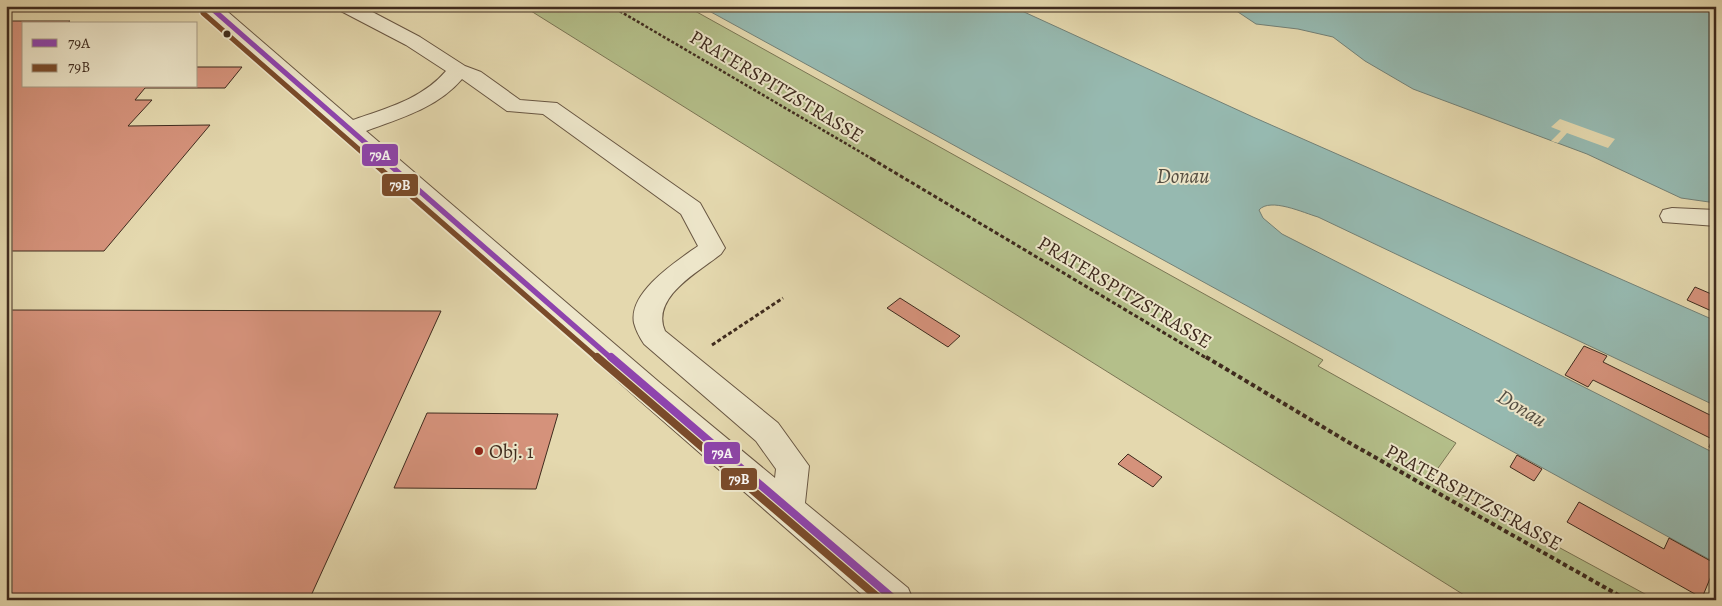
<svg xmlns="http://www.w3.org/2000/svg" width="1722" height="606" font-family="Alegreya,serif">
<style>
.green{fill:#b4bf8a;stroke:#7a7554}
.water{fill:#96b9b0;stroke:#738076}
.pier{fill:#e4d8ae}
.building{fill:#d5927b;stroke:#3f2b1e}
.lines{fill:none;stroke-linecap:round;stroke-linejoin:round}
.minor-casing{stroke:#685642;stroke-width:2}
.path-far2{stroke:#3f2b1e;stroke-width:2.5;stroke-dasharray:3 2;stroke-linecap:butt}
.path-far1{stroke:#3f2b1e;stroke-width:3;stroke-dasharray:4 2.5;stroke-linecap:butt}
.path{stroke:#3f2b1e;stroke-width:4;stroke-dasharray:4.5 3;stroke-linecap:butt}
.minor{fill:#ede6ca;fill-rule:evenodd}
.bus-1-far2-casing{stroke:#ede6ca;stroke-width:8}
.bus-1-far1-casing{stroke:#ede6ca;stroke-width:9}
.bus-1-casing{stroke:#ede6ca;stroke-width:11}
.bus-2-far2-casing{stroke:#ede6ca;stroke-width:8}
.bus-2-far1-casing{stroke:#ede6ca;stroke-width:9}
.bus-2-casing{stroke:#ede6ca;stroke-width:11}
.bus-1-far2{stroke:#8e44ad;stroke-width:5}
.bus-1-far1{stroke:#8e44ad;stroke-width:5.5}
.bus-1{stroke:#8e44ad;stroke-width:8}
.bus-2-far2{stroke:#7a4b2a;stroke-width:5}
.bus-2-far1{stroke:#7a4b2a;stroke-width:5.5}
.bus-2{stroke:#7a4b2a;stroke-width:8}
.bus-dot{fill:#3f2b1e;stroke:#ede6ca;stroke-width:2}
.poi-dot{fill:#8f2418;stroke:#ede6ca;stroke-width:2}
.labels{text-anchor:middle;stroke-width:4;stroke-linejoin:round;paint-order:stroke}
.street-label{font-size:20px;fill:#3f2b1e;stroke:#ede6ca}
.poi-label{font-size:20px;fill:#3f2b1e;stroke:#ede6ca;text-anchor:start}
.water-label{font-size:21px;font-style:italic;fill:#554e42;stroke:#ede6ca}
.line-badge{stroke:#ede6ca;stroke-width:2}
.badge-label{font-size:14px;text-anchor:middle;font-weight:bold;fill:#fff}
</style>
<rect width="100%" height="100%" fill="#e4d8ae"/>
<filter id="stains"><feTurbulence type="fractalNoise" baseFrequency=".004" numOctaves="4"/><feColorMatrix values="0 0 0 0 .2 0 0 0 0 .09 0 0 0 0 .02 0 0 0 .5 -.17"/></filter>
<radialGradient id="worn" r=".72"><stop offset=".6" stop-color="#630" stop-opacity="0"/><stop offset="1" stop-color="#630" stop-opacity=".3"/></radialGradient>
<path class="green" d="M 523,6 L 686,6 L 1323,360 L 1318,366 L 1456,443 L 1431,478 L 1656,600 L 1472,600 Z"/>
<g class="water">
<path d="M 700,6 L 1011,6 L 1253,117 L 1716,321 L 1716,406 L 1318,217 C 1304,213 1270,197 1259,210 L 1263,218 L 1282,234 L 1716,454 L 1716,563 Z"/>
<path d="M 1229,6 L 1716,6 L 1716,203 L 1681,198 L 1587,154 L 1413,89 L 1365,61 L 1333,37 L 1298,29 L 1256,24 Z"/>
</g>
<path class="pier" d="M 1560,119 L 1615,139 L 1608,148 L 1567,133 L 1558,143 L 1551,141 L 1561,131 L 1551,127 Z"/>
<g class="building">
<path d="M 6,21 L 70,21 L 66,24 L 24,24 L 24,86 L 196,86 L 196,67 L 242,67 L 225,88 L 145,88 L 135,100 L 152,100 L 128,126 L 210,125 L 104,251 L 6,251 Z"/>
<path d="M 1695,287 L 1716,296 L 1716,313 L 1687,300 Z"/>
<path d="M 900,298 L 960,336 L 948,347 L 887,308 Z"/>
<path d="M 6,310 L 441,311 L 309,600 L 6,600 Z"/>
<path d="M 1584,346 L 1607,356 L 1603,362 L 1716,418 L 1716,451 L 1709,447 L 1712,439 L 1593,380 L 1588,387 L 1565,375 Z"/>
<path d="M 427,413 L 558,414 L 536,489 L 394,488 Z"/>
<path d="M 1128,454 L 1162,477 L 1153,487 L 1118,464 Z"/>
<path d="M 1517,455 L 1542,469 L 1534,481 L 1510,467 Z"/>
<path d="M 1579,502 L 1664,549 L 1669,538 L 1716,564 L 1702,598 L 1567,522 Z"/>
</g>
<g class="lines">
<g class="minor-casing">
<g id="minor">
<path d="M 200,6 L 221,6 L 353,120 C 387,108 422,99 446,71 L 406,45 L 339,10 L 337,6 L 361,6 L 420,37 L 465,66 L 481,72 L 520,100 L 557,103 L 700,203 L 725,248 L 721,254 C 700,271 650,297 665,331 L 778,423 L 809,466 L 805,503 L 908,588 L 913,600 L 868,600 L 637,398 ZM 462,79 L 507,111 L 543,114 L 681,214 L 698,246 C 677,261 628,292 634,323 C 636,331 640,338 644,344 L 756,441 L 776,469 L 775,478 L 659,382 L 366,131 C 401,118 437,108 462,79 Z"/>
<path d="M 1672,208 L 1716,210 L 1716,226 L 1663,222 L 1660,216 L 1663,210 Z"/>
</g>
</g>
<path class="path-far2" d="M 611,6 L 874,160"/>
<g class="path-far1">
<path d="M 872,159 L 1208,359"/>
<path d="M 712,345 L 783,298"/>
</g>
<path class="path" d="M 1206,357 L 1348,442 L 1627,600"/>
<use href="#minor" class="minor"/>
<g class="bus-1-far2-casing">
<path id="bus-1-far2" d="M 209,6 L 385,160"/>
</g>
<g class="bus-1-far1-casing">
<path id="bus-1-far1" d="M 383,159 L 612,359"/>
</g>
<g class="bus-1-casing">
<path id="bus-1" d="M 611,357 L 895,600"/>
</g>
<g class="bus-2-far2-casing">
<path id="bus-2-far2" d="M 203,13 L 371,160"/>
</g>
<g class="bus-2-far1-casing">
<path id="bus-2-far1" d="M 369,159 L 598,359"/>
</g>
<g class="bus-2-casing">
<path id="bus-2" d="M 597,357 L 881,600"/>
</g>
<use href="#bus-1-far2" class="bus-1-far2"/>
<use href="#bus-1-far1" class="bus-1-far1"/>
<use href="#bus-1" class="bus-1"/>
<use href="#bus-2-far2" class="bus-2-far2"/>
<use href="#bus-2-far1" class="bus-2-far1"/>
<use href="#bus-2" class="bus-2"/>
</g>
<circle class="bus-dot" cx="227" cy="34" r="4.5"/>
<circle class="poi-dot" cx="479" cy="451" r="5"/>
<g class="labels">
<g class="street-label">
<text transform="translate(777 86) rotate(31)" y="7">PRATERSPITZSTRASSE</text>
<text transform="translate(1125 292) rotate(31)" y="7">PRATERSPITZSTRASSE</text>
<text transform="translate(1474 497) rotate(29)" y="7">PRATERSPITZSTRASSE</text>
</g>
<g class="poi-label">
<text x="489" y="458">Obj. 1</text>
</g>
<g class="water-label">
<text x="1183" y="183">Donau</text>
<text transform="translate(1522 408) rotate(31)" y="7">Donau</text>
</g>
</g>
<g class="line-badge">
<rect x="361" y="143" width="38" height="24" rx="5" fill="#8e44ad"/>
<rect x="381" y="173" width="38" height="24" rx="5" fill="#7a4b2a"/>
<rect x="703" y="441" width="38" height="24" rx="5" fill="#8e44ad"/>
<rect x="720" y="467" width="38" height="24" rx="5" fill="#7a4b2a"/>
</g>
<g class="badge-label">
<text x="380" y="160">79A</text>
<text x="400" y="190">79B</text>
<text x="722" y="458">79A</text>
<text x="739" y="484">79B</text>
</g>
<rect width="1722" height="606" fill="none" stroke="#e4d8ae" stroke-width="25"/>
<rect x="8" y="8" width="1707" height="591" fill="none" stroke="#3f2b1e" stroke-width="2.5"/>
<rect x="12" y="12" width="1697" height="581" fill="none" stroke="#3f2b1e"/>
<rect x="22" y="22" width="175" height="65" fill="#ede6ca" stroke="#a79b85"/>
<rect x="32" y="39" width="25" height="8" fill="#8e44ad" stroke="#a79b85"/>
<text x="68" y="48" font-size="15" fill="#3f2b1e">79A</text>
<rect x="32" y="64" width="25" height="8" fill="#7a4b2a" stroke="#a79b85"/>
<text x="68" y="72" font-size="15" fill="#3f2b1e">79B</text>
<rect width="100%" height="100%" filter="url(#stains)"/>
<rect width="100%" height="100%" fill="url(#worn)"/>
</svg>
